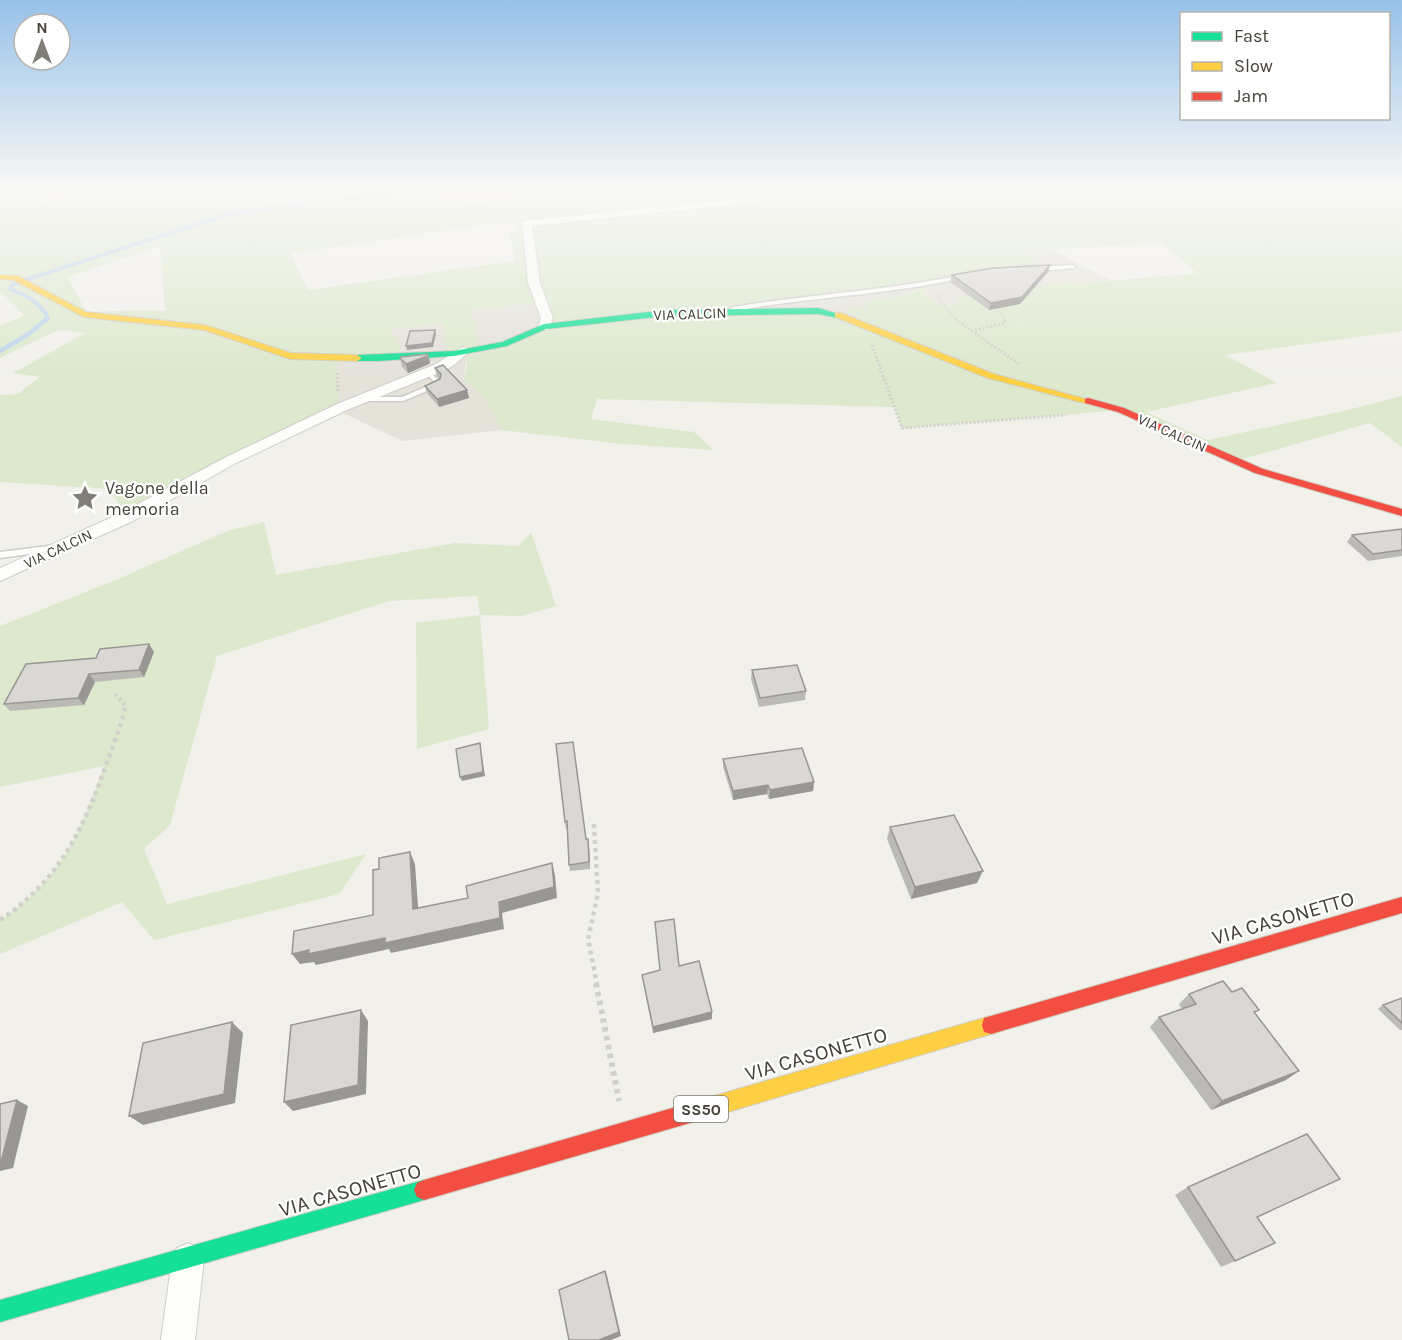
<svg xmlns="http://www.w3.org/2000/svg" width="1402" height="1340" font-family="Karla,sans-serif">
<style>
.residential{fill:#e4e2d9}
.green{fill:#dce9cd;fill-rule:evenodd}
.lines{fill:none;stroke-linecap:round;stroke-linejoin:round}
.stream-far1{stroke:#bfd5ea;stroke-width:4}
.stream{stroke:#bfd5ea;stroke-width:4.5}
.lane-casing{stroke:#cecdc9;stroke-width:3}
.street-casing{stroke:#cecdc9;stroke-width:2}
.fast-casing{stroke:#cfcdc2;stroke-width:2}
.slow-casing{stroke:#cfcdc2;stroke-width:2}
.jam-casing{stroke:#cfcdc2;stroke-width:2}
.path-far4{stroke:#d1d0ca;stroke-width:2;stroke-dasharray:1.5 1.5;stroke-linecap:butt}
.path-far3{stroke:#d1d0ca;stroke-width:3;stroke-dasharray:2 2;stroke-linecap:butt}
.path-far2{stroke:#d1d0ca;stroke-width:4;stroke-dasharray:3 3;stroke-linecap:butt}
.path-far1{stroke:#d1d0ca;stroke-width:4.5;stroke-dasharray:4 4;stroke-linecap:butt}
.path{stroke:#d1d0ca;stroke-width:6;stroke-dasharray:4.5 4.5;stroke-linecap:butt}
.lane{fill:#fdfdfc;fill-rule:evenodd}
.street{fill:#fdfdfc;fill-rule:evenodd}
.fast{fill:#16e098;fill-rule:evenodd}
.slow{fill:#ffcf43;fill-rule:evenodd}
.jam{fill:#f24e42;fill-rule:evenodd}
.wall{fill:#bbbab6}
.shaded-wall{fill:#999794}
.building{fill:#dad8d4;stroke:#999794;stroke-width:1.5}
.labels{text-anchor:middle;stroke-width:4.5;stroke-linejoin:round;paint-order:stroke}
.far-street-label{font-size:15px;fill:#454138;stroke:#fff}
.shield{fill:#fff;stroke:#7d7a74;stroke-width:1.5}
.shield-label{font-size:16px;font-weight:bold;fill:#454138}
.poi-label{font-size:18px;fill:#454138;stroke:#fff;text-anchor:start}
.near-street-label{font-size:21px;fill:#454138;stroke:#fff}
</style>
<rect width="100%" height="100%" fill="#f1f0eb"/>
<g class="residential">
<path d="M 1050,249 L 1110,280 L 1075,284 L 1069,282 L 1001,292 L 957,299 L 961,305 L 939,306 L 925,294 L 923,288 L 901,296 L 866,301 L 869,309 L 846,316 L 741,313 L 765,303 L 1040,268 L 1024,251 Z"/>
<path d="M 541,303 L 546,331 L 467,358 L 463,379 L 486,400 L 502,430 L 403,441 L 336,410 L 330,357 L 404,357 L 390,329 L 445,323 L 479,349 L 471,310 Z"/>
</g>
<g class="green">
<path d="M 0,188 L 77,188 L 25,195 L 39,204 L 152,188 L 290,188 L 292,198 L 305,200 L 393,188 L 473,188 L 436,193 L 435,206 L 444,207 L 525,199 L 525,190 L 534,188 L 529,188 L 1402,188 L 1402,331 L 1225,355 L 1277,383 L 1146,412 L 1208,440 L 1348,410 L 1402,396 L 1402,447 L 1370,423 L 1235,461 L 1121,410 L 902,428 L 894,407 L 597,399 L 591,419 L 694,432 L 713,450 L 622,444 L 502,430 L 486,400 L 463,379 L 467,367 L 467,358 L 546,331 L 542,284 L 535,285 L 541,303 L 471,310 L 480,349 L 447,353 L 444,323 L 391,329 L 404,357 L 337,357 L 338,405 L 127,517 L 110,489 L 0,482 L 0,395 L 18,394 L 40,377 L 13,373 L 85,333 L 58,330 L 0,358 L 0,326 L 24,315 L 0,291 ZM 514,221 L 519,229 L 509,233 L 515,261 L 307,290 L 291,253 ZM 1162,243 L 1197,273 L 1075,284 L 1069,282 L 1026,286 L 956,298 L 960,305 L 939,306 L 925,294 L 923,288 L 901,296 L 865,301 L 868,309 L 848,309 L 846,316 L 750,306 L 1041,269 L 1025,251 ZM 160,246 L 165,311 L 145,310 L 86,312 L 68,277 Z"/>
<path d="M 264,522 L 276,575 L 455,543 L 519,546 L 531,532 L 556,606 L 521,616 L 480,615 L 489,729 L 417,749 L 416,623 L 480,615 L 477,596 L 389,601 L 217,656 L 170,825 L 144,849 L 167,904 L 366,854 L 339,894 L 154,940 L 122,902 L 0,954 L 0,920 C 63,877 79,835 104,766 L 0,787 L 0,626 L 118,579 L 230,530 Z"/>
</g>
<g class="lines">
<path class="stream-far1" d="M 45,320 L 48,318 C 40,302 26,295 10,289 L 13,284 L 228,214 L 433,188"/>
<path class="stream" d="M 0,351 L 27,335 L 47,319"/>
<g class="lane-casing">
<g id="lane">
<path d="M 1073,265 L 1075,266 L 1075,268 L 1038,271 L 1035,269 L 1038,267 Z"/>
<path d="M 962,275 L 965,277 L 964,278 C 888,295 810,297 733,311 L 730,309 L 733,307 C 809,294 886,291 962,275 Z"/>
<path d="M 428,370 L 441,383 L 441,385 L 403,401 L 364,401 L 361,399 L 364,397 L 402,397 L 435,383 L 425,372 Z"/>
<path d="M 48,546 L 51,547 L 52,549 L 51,551 L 0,558 L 0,552 Z"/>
</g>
</g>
<g class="street-casing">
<g id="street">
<path d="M 843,188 L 872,188 L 867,191 L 532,226 L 540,283 L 553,318 L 548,330 L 540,330 L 538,327 L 541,318 L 528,283 L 522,221 Z"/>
<path d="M 462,347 L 467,348 L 468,351 C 462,360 455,364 446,370 L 347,410 L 236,463 L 133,521 L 0,581 L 0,568 L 121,513 L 226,457 L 337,404 L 436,364 Z"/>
<path d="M 188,1243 L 199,1248 L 204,1259 L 195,1340 L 161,1340 L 172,1259 L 177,1248 Z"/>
</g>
</g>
<g class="fast-casing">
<g id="fast">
<path d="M 818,308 L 842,315 L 838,318 L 818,314 L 666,316 L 546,329 L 507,346 L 454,356 L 378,361 L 357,361 L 352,358 L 357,355 L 454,351 L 502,342 L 544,324 L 666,310 Z"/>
<path d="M 424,1180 L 431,1183 L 434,1190 L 431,1197 L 424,1200 L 0,1322 L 0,1300 Z"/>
</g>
</g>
<g class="slow-casing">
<g id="slow">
<path d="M 0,275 L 18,276 L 86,312 L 205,325 L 291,353 L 357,355 L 362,358 L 357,361 L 290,359 L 204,330 L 84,317 L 13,280 L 0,279 Z"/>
<path d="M 835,313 L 841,313 L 994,374 L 1093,401 L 1088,404 L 988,378 L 835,317 Z"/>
<path d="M 991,1016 L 998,1018 L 1000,1025 L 998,1032 L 991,1034 L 707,1118 L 700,1115 L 697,1108 L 700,1101 L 707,1098 Z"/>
</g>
</g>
<g class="jam-casing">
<g id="jam">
<path d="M 1088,398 L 1124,408 L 1263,469 L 1402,509 L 1402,516 L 1255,473 L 1118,412 L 1085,403 L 1085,399 Z"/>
<path d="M 1402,897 L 1402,913 L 991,1034 L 984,1032 L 982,1025 L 984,1018 L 991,1016 Z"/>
<path d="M 707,1098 L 714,1101 L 717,1108 L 714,1115 L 707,1118 L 424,1200 L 417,1197 L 414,1190 L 417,1183 L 424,1180 Z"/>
</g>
</g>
<g class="path-far4">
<path d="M 525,190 L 527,210"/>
<path d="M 525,190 L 542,188"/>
<path d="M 936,295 L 956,320"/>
<path d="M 999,311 L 1005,320"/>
</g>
<g class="path-far3">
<path d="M 955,319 L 1019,364"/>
<path d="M 971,331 L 1005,323 L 1005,319"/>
<path d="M 872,345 L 902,428 L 1066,415"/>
<path d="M 337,373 L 338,392"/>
</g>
<path class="path-far2" d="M 115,694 L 126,706"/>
<g class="path-far1">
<path d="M 594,824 L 598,893 L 588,939 L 597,984"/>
<path d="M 0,920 C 60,880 84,828 107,762 C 114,743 122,724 126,704"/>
</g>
<path class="path" d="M 596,983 L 619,1101"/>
<use href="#lane" class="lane"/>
<use href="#street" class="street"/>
<use href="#fast" class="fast"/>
<use href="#slow" class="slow"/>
<use href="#jam" class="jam"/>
</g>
<g class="wall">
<path d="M 1048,272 L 1020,304 L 989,310 L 950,282 L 952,275 Z"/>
<path d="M 428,354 L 430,362 L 429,364 L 408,373 L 402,367 L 400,358 Z"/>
<path d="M 435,368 L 467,390 L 469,398 L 439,407 L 427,393 L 425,386 L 440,379 L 437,376 Z"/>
<path d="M 1402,529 L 1402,556 L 1368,561 L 1347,542 L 1352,535 Z"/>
<path d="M 154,652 L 144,677 L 95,682 L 84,705 L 10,711 L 4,704 L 96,658 Z"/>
<path d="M 752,670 L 806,691 L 805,700 L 759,707 L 751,679 Z"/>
<path d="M 556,744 L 589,846 L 590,869 L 570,871 L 569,865 L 567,829 L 566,829 L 565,822 Z"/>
<path d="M 723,759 L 814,782 L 813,791 L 769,799 L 767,794 L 733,800 L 723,767 Z"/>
<path d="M 890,827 L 977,883 L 911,899 L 887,839 Z"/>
<path d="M 679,966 L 712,1012 L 712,1019 L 653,1033 L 642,975 Z"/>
<path d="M 1232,992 L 1255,1014 L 1286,1080 L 1211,1110 L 1150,1027 L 1159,1017 L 1182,1009 L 1179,1004 L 1189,994 Z"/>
<path d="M 1402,998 L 1402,1030 L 1400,1030 L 1378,1009 L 1383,1005 Z"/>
<path d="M 1324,1186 L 1258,1217 L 1235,1261 L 1221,1267 L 1175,1195 L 1188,1187 Z"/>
</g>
<g class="shaded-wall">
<path d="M 1050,265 L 1048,272 L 1020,304 L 989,310 L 991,303 Z"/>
<path d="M 435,330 L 436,334 L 433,347 L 407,350 L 406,346 Z"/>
<path d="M 428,354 L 430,362 L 429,364 L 408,373 L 406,364 Z"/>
<path d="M 467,390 L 469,398 L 439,407 L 437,399 Z"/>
<path d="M 149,644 L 154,652 L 144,677 L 139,670 Z"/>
<path d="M 89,674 L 95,682 L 84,705 L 78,698 Z"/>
<path d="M 480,743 L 485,776 L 462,781 L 460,777 Z"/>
<path d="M 814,782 L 813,791 L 769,799 L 770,790 Z"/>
<path d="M 768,785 L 767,794 L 733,800 L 733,791 Z"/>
<path d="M 588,839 L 589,846 L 590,869 L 589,862 Z"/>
<path d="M 410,852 L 415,864 L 419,920 L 413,909 Z"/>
<path d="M 552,863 L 555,875 L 557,898 L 502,913 L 504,929 L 391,953 L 389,949 L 316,965 L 314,962 L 300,964 L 292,954 L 499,902 Z"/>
<path d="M 983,871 L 977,883 L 911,899 L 915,887 Z"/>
<path d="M 361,1010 L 368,1021 L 366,1094 L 293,1111 L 284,1102 Z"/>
<path d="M 712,1012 L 712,1019 L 653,1033 L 653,1027 Z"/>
<path d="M 232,1022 L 243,1033 L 235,1103 L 143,1125 L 129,1116 Z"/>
<path d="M 1299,1071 L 1286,1080 L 1211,1110 L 1222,1101 Z"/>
<path d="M 17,1100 L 28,1106 L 13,1168 L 0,1171 L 0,1162 Z"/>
<path d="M 605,1271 L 607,1276 L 621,1336 L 611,1340 L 599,1340 Z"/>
</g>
<g class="building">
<path d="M 1050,265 L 1022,297 L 991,303 L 952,275 L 993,268 Z"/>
<path d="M 435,330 L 432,343 L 406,346 L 410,331 Z"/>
<path d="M 428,354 L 427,356 L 406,364 L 400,358 L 401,357 Z"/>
<path d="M 443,365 L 467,390 L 437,399 L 425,386 L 440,379 L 441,374 L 435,368 Z"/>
<path d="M 1402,529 L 1402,550 L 1373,554 L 1352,535 Z"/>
<path d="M 149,644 L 139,670 L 89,674 L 78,698 L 4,704 L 26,664 L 96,658 L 100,649 Z"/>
<path d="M 797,665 L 806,691 L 760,698 L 752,670 Z"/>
<path d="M 573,742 L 586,839 L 588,839 L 589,862 L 569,865 L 567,821 L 565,822 L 556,744 Z"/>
<path d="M 480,743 L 483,772 L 460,777 L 456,749 Z"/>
<path d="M 802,748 L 814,782 L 770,790 L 768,785 L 733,791 L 723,759 Z"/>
<path d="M 954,815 L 983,871 L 915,887 L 890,827 Z"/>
<path d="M 410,852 L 413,909 L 468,898 L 466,886 L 552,863 L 554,887 L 499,902 L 500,918 L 385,943 L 385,938 L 308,954 L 309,950 L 292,954 L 294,931 L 373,915 L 373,870 L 379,869 L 379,858 Z"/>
<path d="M 674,919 L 679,966 L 699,961 L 712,1012 L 653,1027 L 642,975 L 660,970 L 655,922 Z"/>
<path d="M 1223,981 L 1232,992 L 1242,988 L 1259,1010 L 1254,1012 L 1299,1071 L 1222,1101 L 1159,1017 L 1196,1004 L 1189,994 Z"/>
<path d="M 1402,998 L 1402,1023 L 1383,1005 Z"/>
<path d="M 361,1010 L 358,1085 L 284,1102 L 291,1025 Z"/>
<path d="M 232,1022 L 224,1094 L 129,1116 L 143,1043 Z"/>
<path d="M 17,1100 L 1,1162 L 0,1162 L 0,1104 Z"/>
<path d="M 1307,1134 L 1340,1179 L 1257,1217 L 1275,1243 L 1235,1261 L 1188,1187 Z"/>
<path d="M 605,1271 L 619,1332 L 599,1340 L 569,1340 L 559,1290 Z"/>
</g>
<linearGradient id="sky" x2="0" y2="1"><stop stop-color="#97c1e9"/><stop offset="0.5" stop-color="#f9f8f6"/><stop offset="1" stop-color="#f9f8f6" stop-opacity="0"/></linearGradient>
<rect width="1402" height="375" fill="url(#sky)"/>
<defs>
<g id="sight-bare" transform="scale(2.07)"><path d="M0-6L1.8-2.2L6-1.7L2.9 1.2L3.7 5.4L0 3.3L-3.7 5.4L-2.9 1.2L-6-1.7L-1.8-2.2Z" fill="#817e77" stroke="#fff" stroke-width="2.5" paint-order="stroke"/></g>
</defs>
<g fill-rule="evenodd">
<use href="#sight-bare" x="85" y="498"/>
</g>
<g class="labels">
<g class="far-street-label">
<text transform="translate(690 314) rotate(-2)" y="5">VIA CALCIN</text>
<text transform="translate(1172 433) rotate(24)" y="5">VIA CALCIN</text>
<text transform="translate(58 549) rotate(-25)" y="5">VIA CALCIN</text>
</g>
<rect class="shield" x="674" y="1096" width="54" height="26" rx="4.5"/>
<g class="shield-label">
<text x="701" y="1115">SS50</text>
</g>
<g class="poi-label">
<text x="105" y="494">Vagone della<tspan x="105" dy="21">memoria</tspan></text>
</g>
<g class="near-street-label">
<text transform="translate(1283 918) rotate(-16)" y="7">VIA CASONETTO</text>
<text transform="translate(816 1054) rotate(-16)" y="7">VIA CASONETTO</text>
<text transform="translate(350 1190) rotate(-16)" y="7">VIA CASONETTO</text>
</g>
</g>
<rect x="1180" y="12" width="210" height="108" fill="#ffffff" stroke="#b5b3af" stroke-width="1.5"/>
<rect x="1192" y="32" width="30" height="9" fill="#16e098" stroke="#b5b3af" stroke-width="1.5"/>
<text x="1234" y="42" font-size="18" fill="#454138">Fast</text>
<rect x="1192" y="62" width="30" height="9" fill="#ffcf43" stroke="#b5b3af" stroke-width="1.5"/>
<text x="1234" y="72" font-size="18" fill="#454138">Slow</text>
<rect x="1192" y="92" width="30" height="9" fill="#f24e42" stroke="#b5b3af" stroke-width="1.5"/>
<text x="1234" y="102" font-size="18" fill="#454138">Jam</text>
<g transform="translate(42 42)"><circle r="28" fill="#ffffff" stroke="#b5b3af" stroke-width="1.5"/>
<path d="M0-4.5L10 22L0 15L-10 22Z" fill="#817e77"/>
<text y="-9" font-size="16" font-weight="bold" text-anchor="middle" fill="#454138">N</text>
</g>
</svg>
